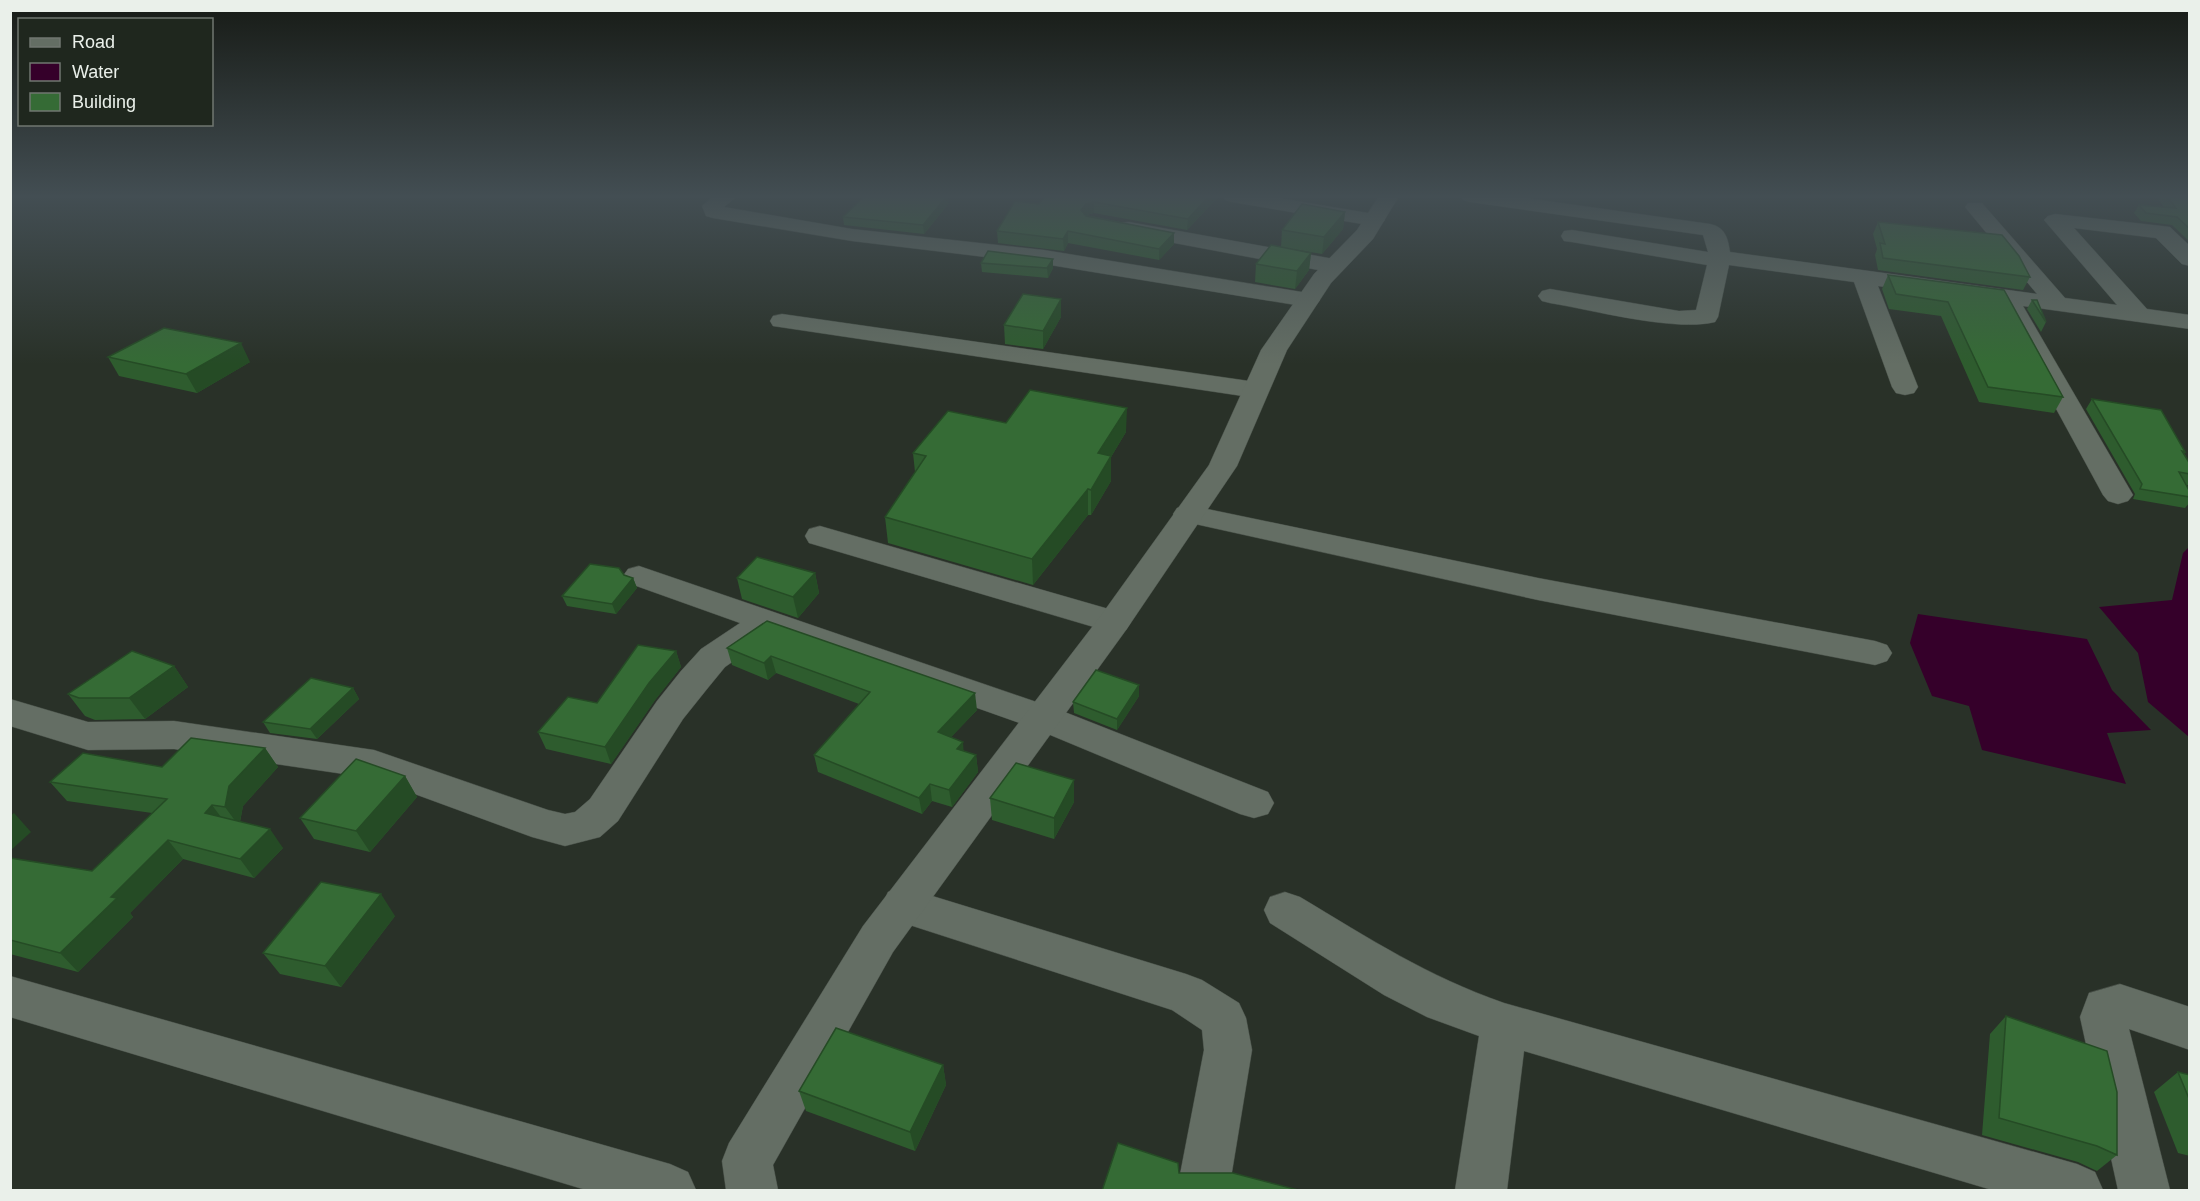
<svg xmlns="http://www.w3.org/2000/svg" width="2200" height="1201" font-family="Arial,sans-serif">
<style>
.water{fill:#35002a}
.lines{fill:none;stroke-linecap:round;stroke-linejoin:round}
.street-casing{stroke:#454d45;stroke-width:1}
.secondary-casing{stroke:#454d45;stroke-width:1}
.street{fill:#646e64;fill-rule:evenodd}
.secondary{fill:#646e64;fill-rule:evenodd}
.wall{fill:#2e5c2e}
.shaded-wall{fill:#254b25}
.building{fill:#356b35;stroke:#254b25;stroke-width:1.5}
</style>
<rect width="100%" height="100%" fill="#293128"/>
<g class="water">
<path d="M 2189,547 L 2189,737 L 2148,702 L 2138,653 L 2099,607 L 2172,600 L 2183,553 Z"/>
<path d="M 1918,614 L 2087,639 L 2112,690 L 2151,730 L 2107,733 L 2126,784 L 1982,750 L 1969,706 L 1932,696 L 1910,643 Z"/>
</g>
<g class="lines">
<g class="street-casing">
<g id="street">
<path d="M 714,196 L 737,196 L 724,207 L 852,229 L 1044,250 L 1308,293 L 1316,295 L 1320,300 L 1316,305 L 1308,307 L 1044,264 L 852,241 L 713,218 L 706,216 L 702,206 Z"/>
<path d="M 1222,196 L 1267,196 L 1374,214 L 1381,216 L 1385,220 L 1381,224 L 1374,226 L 1232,202 L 1225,200 Z"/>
<path d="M 1460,196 L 1512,196 L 1710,224 C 1725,227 1728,238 1730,252 L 2037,294 L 1965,207 L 1968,203 L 1982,203 L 2065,298 L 2117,305 L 2044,220 L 2048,216 L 2055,214 L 2162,226 L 2170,227 L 2190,246 L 2190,266 L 2182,264 L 2156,238 L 2074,228 L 2147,309 L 2190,315 L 2190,329 L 2023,306 L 2133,495 L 2128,501 L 2118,504 L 2108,501 L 2103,495 L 1998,302 L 1878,286 L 1918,387 L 1914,393 L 1905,395 L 1896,393 L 1892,387 L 1854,282 L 1729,265 L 1718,317 L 1715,322 C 1674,332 1593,310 1550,303 L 1542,301 L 1538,296 L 1542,291 L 1550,289 L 1679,311 L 1696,310 L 1707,265 L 1572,242 L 1564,241 L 1561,236 L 1564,231 L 1572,230 L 1708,252 L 1703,235 L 1470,202 L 1463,200 Z"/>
<path d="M 1129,222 L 1334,259 L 1342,261 L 1345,266 L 1342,271 L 1334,273 L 1121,233 L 1118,228 L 1121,223 Z"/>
<path d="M 782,314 L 1256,382 L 1265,384 L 1269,390 L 1265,396 L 1256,398 L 773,326 L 770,321 L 773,316 Z"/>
<path d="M 1188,505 L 1538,578 L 1875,641 L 1887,645 L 1892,653 L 1887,661 L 1875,665 L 1538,600 L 1177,520 L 1173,514 L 1177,508 Z"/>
<path d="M 820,526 L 1126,614 L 1131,622 L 1126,630 L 1114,633 L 809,543 L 805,536 L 809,529 Z"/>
<path d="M 639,566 L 1057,709 L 1268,792 L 1274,803 L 1268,814 L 1254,818 L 1240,814 L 1031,727 L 771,635 L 725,667 L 707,689 L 683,719 L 618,821 L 600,837 L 565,846 L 532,837 L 371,778 L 174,749 L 88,750 L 10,726 L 10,699 L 88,722 L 174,721 L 374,750 L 548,810 L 565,814 L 575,812 L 590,799 L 657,701 L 681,671 L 701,649 L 740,623 L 628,583 L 623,576 L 628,569 Z"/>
<path d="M 903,887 L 1186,974 L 1202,980 L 1239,1003 L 1246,1018 L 1252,1050 L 1229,1190 L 1177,1190 L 1204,1050 L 1202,1030 L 1172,1010 L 888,918 L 882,905 L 888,892 Z"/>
<path d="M 1285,892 L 1300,897 C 1370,939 1427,976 1504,1003 L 2077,1164 L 2095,1172 L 2103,1190 L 1992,1190 L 1524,1051 L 1507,1190 L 1455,1190 L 1479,1036 L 1427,1017 L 1384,995 L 1270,923 L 1264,910 L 1270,897 Z"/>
<path d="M 10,976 L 670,1164 L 688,1172 L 696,1190 L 586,1190 L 10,1017 Z"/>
<path d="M 2120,984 L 2190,1007 L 2190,1050 L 2129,1029 L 2170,1190 L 2118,1190 L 2080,1017 L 2089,993 Z"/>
</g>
</g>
<g class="secondary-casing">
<path id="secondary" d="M 1379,196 L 1399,196 L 1373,239 L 1331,283 L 1287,350 L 1237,466 L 1126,630 L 893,952 L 773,1165 L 778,1190 L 726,1190 L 722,1161 L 729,1143 L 863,926 L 1102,614 L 1209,465 L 1261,350 L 1314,274 L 1357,230 Z"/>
</g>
<use href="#street" class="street"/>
<use href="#secondary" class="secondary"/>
</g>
<g class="wall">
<path d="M 2156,196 L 2190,196 L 2190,242 L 2172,225 L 2141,221 L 2134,213 L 2139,205 L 2164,207 Z"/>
<path d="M 1217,198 L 1187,230 L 1094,213 L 1086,215 L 1174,233 L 1174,244 L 1159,260 L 1068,243 L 1064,251 L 998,243 L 997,231 L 1039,204 Z"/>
<path d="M 949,203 L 924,234 L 844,225 L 843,217 Z"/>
<path d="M 1345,212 L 1343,229 L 1322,254 L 1281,247 L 1282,230 Z"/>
<path d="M 1878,222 L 2030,277 L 2023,290 L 1878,270 L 1875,255 L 1877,249 L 1873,234 Z"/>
<path d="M 1311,253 L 1309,270 L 1295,289 L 1255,282 L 1256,264 Z"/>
<path d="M 1053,259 L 1053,268 L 1048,278 L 982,272 L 981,263 Z"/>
<path d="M 1888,275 L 2004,290 L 2063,397 L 2054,413 L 1979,402 L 1941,316 L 1889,309 L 1882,289 Z"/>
<path d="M 1061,299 L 1061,317 L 1043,349 L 1005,344 L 1004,325 Z"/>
<path d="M 2032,300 L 2046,322 L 2041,332 L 2027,309 Z"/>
<path d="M 108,357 L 250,362 L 197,393 L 119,376 Z"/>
<path d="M 2092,399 L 2185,452 L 2184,453 L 2190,464 L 2190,484 L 2189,485 L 2186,485 L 2190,492 L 2190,502 L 2185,508 L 2133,499 L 2135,494 L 2086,409 Z"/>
<path d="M 1006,423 L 1126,432 L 1111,457 L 1111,481 L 1091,515 L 1088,515 L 1033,585 L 888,543 L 885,517 L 915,472 L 913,453 Z"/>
<path d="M 815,573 L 819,593 L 798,618 L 742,599 L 737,578 Z"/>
<path d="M 624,575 L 633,578 L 637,588 L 616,614 L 567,606 L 562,596 Z"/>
<path d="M 767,621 L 977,710 L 951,737 L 964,751 L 976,755 L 978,772 L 952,807 L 932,801 L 922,814 L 818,772 L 814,755 L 859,704 L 776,673 L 768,680 L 732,665 L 727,648 Z"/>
<path d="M 676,651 L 681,667 L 655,700 L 611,764 L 546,749 L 538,732 L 597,703 Z"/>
<path d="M 174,666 L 188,687 L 145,719 L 95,720 L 85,716 L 68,694 Z"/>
<path d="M 1139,685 L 1139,696 L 1117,730 L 1074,713 L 1073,702 Z"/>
<path d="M 353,688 L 359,699 L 317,739 L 270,733 L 263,722 Z"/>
<path d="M 265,748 L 278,767 L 243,806 L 240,822 L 283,848 L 254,878 L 183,859 L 130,913 L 133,917 L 78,972 L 10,954 L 10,858 L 92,871 L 152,813 L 67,801 L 50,782 L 162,767 Z"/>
<path d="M 405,776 L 417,797 L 370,852 L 314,839 L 300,818 Z"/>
<path d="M 1074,780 L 1074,802 L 1054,839 L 992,820 L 990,798 Z"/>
<path d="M 395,916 L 341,987 L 280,974 L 263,953 Z"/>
<path d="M 2006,1016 L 2117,1155 L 2097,1171 L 2078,1162 L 1982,1135 L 1990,1034 Z"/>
<path d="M 943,1065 L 946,1085 L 915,1151 L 806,1111 L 799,1091 Z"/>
<path d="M 2178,1072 L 2190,1075 L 2190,1156 L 2178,1153 L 2154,1092 Z"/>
</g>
<g class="shaded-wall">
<path d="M 947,196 L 948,196 L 949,203 L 924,234 L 923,225 Z"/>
<path d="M 1209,196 L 1217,196 L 1217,198 L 1187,230 L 1188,219 Z"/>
<path d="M 1094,202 L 1094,213 L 1086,215 L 1081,221 L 1081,210 L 1086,204 Z"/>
<path d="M 1345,212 L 1343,229 L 1322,254 L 1324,237 Z"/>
<path d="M 1068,231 L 1068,243 L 1064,251 L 1063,239 Z"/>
<path d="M 1174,233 L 1174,244 L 1159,260 L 1159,249 Z"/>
<path d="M 1311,253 L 1309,270 L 1295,289 L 1297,271 Z"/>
<path d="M 1053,259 L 1053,268 L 1048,278 L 1047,268 Z"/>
<path d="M 1061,299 L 1061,317 L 1043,349 L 1043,331 Z"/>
<path d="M 241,343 L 250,362 L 197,393 L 186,374 Z"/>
<path d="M 1127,408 L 1126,432 L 1111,457 L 1111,481 L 1091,515 L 1091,490 L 1098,453 Z"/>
<path d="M 1088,489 L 1088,515 L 1033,585 L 1032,559 Z"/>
<path d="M 815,573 L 819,593 L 798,618 L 793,597 Z"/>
<path d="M 633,578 L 637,588 L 616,614 L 612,604 Z"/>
<path d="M 676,651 L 681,667 L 655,700 L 611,764 L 605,747 L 649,683 Z"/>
<path d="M 771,656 L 776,673 L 768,680 L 764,663 Z"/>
<path d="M 174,666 L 188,687 L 145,719 L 129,698 Z"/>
<path d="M 1139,685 L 1139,696 L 1117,730 L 1117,719 Z"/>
<path d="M 353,688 L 359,699 L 317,739 L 310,729 Z"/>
<path d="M 975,693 L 977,710 L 940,749 L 938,732 Z"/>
<path d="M 963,742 L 964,758 L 957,749 Z"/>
<path d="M 265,748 L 278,767 L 243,806 L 239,826 L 225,807 L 229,786 Z"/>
<path d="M 976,755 L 978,772 L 952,807 L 949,790 Z"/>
<path d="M 405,776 L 417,797 L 370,852 L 356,831 Z"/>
<path d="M 1074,780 L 1074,802 L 1054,839 L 1054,818 Z"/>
<path d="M 930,784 L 932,801 L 922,814 L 919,798 Z"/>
<path d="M 212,805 L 226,824 L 205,813 Z"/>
<path d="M 14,813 L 31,832 L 10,851 L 10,816 Z"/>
<path d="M 270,829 L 283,848 L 254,878 L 240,859 Z"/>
<path d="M 168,840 L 183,859 L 130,913 L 133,917 L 78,972 L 60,953 L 111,897 Z"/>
<path d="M 381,894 L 395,916 L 341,987 L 325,966 Z"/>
<path d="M 943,1065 L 946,1085 L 915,1151 L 910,1132 Z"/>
</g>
<g class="building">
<path d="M 865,196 L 947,196 L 923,225 L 843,217 Z"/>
<path d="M 1046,196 L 1209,196 L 1188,219 L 1094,202 L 1086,204 L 1081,210 L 1086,216 L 1174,233 L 1159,249 L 1068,231 L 1063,239 L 997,231 L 1015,201 L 1039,204 Z"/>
<path d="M 2167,196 L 2190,196 L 2190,229 L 2177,217 L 2146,213 L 2139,205 L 2176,208 Z"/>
<path d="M 1302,204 L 1345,212 L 1324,237 L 1282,230 Z"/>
<path d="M 1878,222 L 2002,235 L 2019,256 L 2030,277 L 1883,258 L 1880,243 L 1885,244 Z"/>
<path d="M 1271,245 L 1311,253 L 1297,271 L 1256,264 Z"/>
<path d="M 988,251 L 1053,259 L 1047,268 L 981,263 Z"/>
<path d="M 1888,275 L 2004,290 L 2063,397 L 1988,387 L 1948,302 L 1896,294 Z"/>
<path d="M 1023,294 L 1061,299 L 1043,331 L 1004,325 Z"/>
<path d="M 2032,300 L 2037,300 L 2046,322 Z"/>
<path d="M 164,328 L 241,343 L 186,374 L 108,357 Z"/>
<path d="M 1030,390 L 1127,408 L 1098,453 L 1111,456 L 1091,490 L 1088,489 L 1032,559 L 885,517 L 926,456 L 913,453 L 948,411 L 1006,423 Z"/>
<path d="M 2092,399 L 2161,410 L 2185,452 L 2182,451 L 2190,464 L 2190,474 L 2179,472 L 2190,492 L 2190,497 L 2140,489 L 2142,484 Z"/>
<path d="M 757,557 L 815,573 L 793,597 L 737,578 Z"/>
<path d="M 590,564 L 619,568 L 624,575 L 633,578 L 612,604 L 562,596 Z"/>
<path d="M 767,621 L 975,693 L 938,732 L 963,742 L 957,749 L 976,755 L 949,790 L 930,784 L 919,798 L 814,755 L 870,692 L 771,656 L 764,663 L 727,648 Z"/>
<path d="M 638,645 L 676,651 L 649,683 L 605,747 L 538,732 L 568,697 L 597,703 Z"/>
<path d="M 132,651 L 174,666 L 129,698 L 79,698 L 68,694 Z"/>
<path d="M 1096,670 L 1139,685 L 1117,719 L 1073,702 Z"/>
<path d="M 311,678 L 353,688 L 310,729 L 263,722 Z"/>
<path d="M 191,738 L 265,748 L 229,786 L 225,807 L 212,805 L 205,813 L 270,829 L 240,859 L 168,840 L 111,897 L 117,898 L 60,953 L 10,940 L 10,858 L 92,871 L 167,799 L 50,782 L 83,753 L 162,767 Z"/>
<path d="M 356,759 L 405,776 L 356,831 L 300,818 Z"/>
<path d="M 1016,763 L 1074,780 L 1054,818 L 990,798 Z"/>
<path d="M 321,882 L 381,894 L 325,966 L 263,953 Z"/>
<path d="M 2006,1016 L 2107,1051 L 2117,1092 L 2117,1155 L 2097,1146 L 1999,1118 Z"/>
<path d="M 836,1028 L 943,1065 L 910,1132 L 799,1091 Z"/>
<path d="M 2178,1072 L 2190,1075 L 2190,1101 Z"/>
<path d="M 1118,1143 L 1178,1163 L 1179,1173 L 1233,1173 L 1302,1191 L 1102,1191 Z"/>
</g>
<linearGradient id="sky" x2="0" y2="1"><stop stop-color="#171b16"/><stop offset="0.54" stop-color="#434e53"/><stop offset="1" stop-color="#434e53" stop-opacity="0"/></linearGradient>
<rect width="2200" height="364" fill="url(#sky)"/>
<rect width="2200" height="1201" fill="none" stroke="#eaf0ea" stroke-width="24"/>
<rect x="18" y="18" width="195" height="108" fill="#1f271e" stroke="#707770" stroke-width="1.5"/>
<rect x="30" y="38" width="30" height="9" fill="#646e64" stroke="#707770" stroke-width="1.5"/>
<text x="72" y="48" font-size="18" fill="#eaf0ea">Road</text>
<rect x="30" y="63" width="30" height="18" fill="#35002a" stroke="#707770" stroke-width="1.5"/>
<text x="72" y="78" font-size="18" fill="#eaf0ea">Water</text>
<rect x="30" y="93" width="30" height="18" fill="#356b35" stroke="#707770" stroke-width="1.5"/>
<text x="72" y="108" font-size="18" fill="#eaf0ea">Building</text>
</svg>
